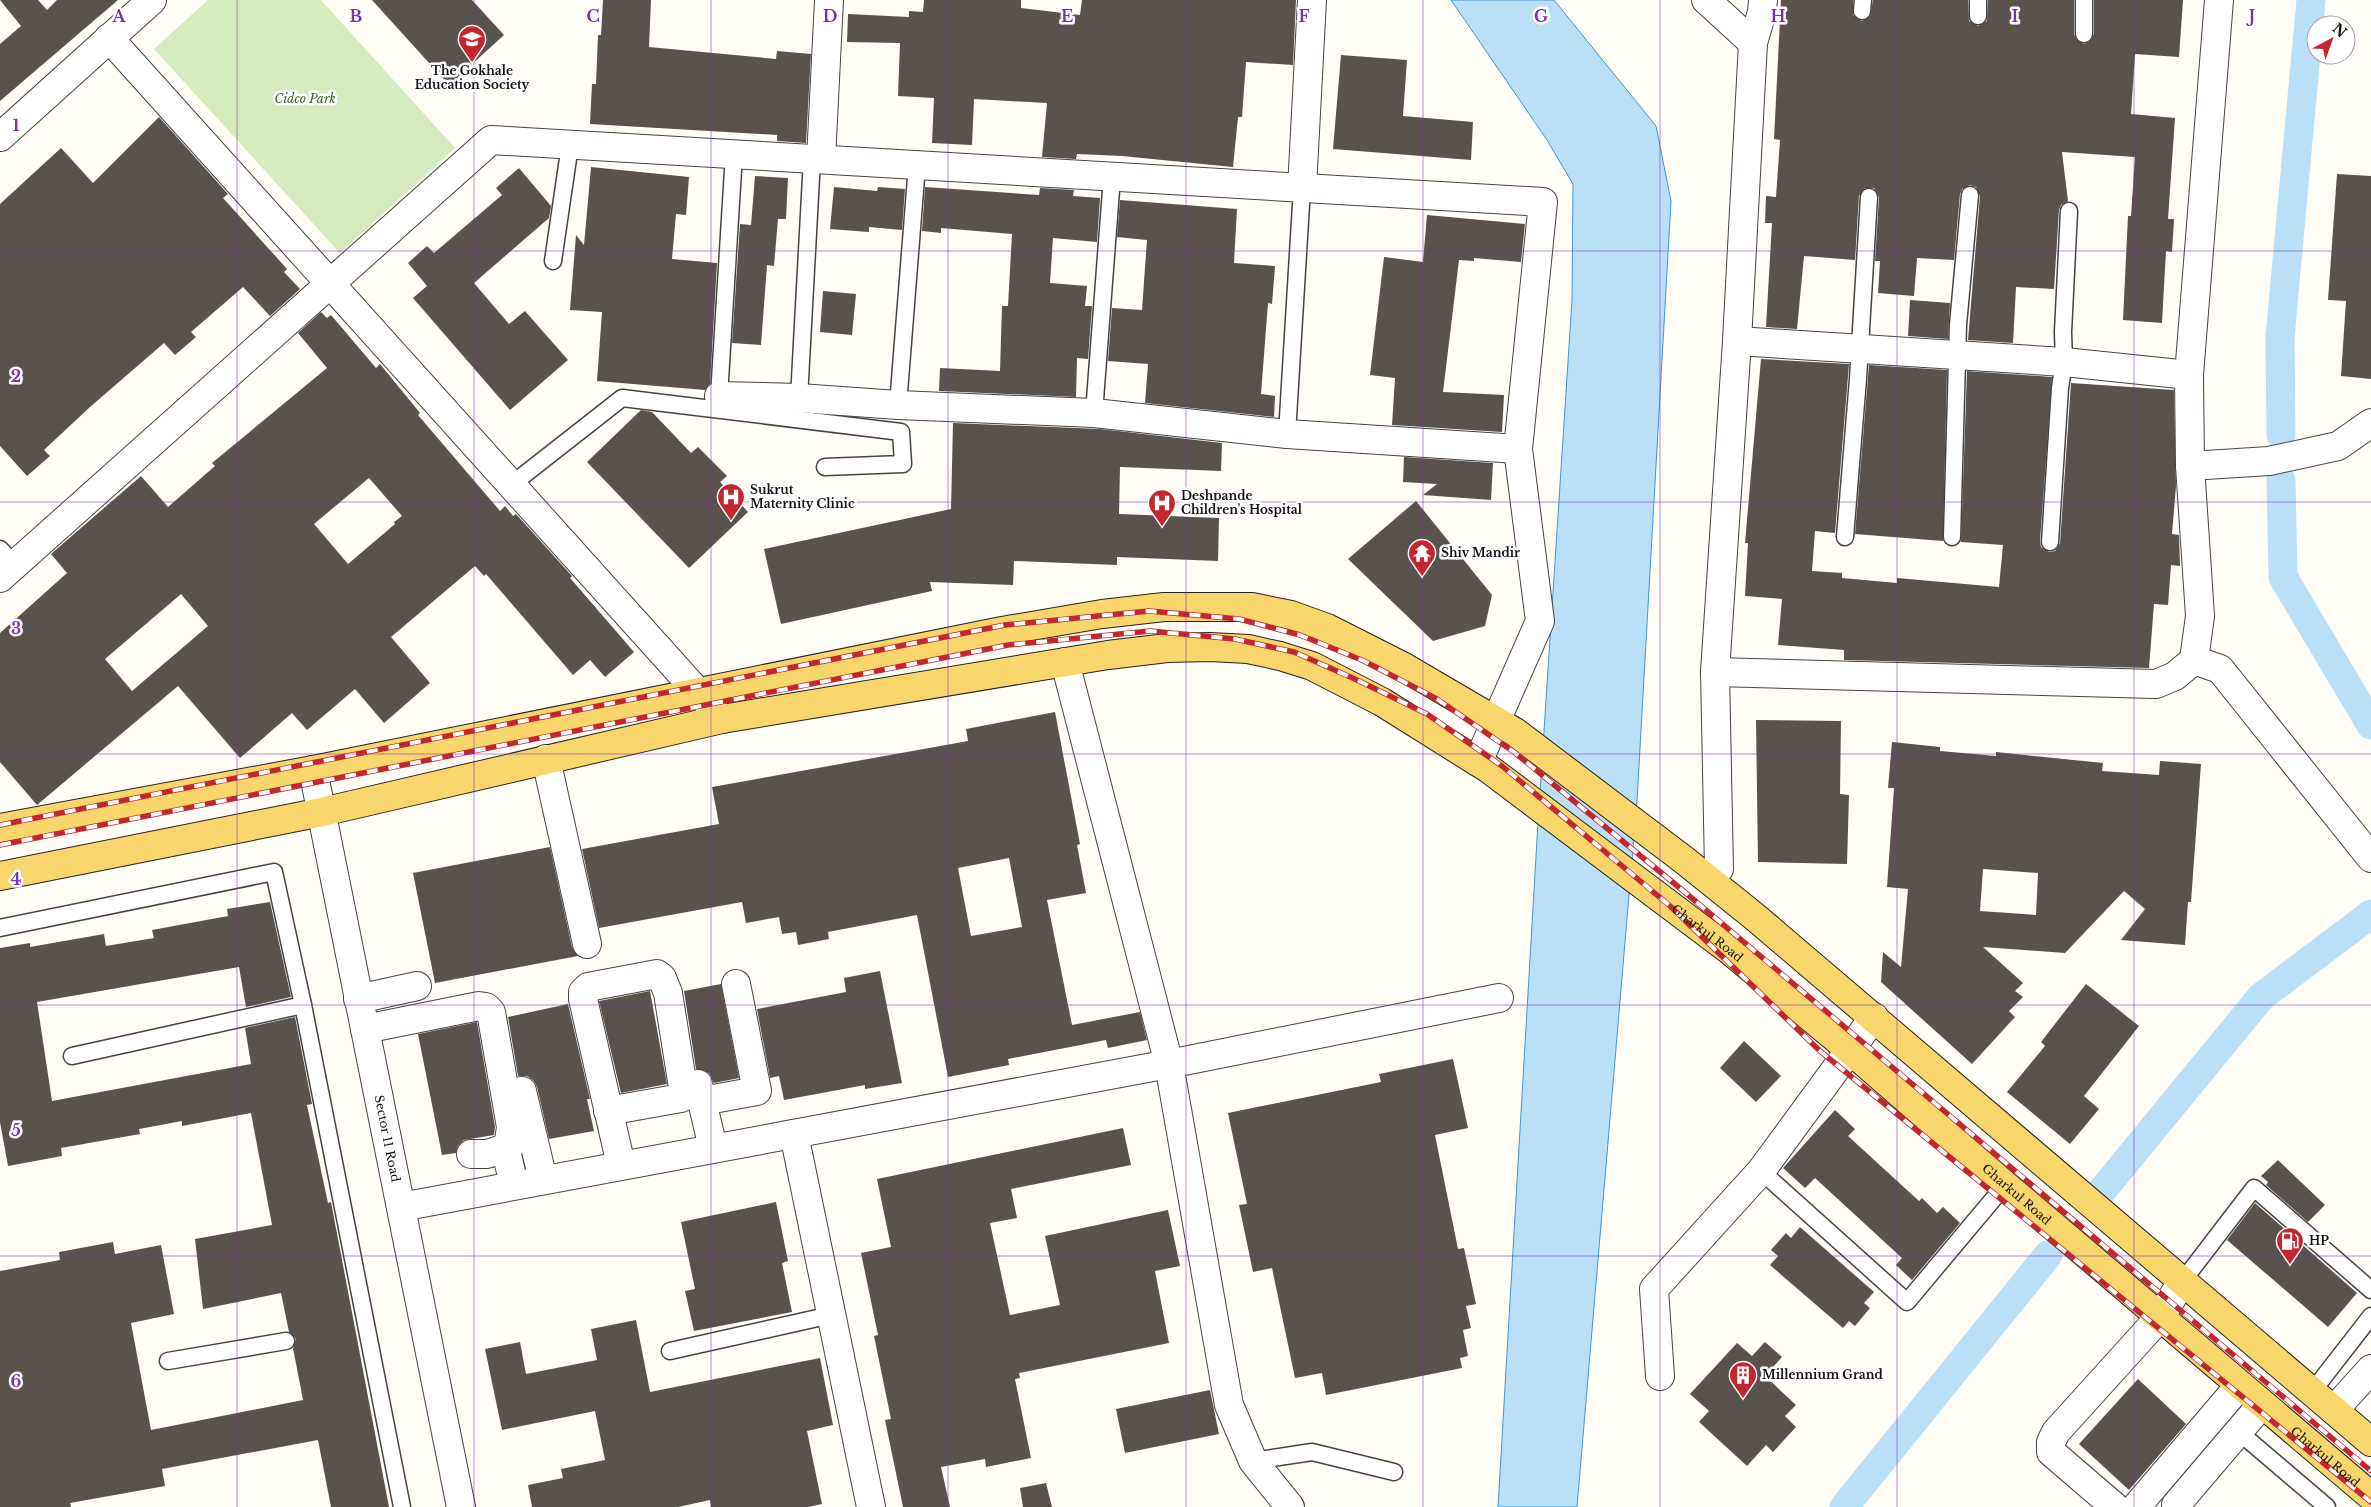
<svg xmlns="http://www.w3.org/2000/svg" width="2371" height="1507" font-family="'Libre Baskerville',serif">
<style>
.green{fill:#d5ebbd}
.water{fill:#b9e0f7;stroke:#3f96cf}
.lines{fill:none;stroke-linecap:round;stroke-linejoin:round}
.stream{stroke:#3f96cf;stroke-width:9}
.canal{stroke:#b9e0f7;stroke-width:29}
.building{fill:#5a524d;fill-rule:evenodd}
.service-casing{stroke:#444;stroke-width:19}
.minor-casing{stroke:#444;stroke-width:30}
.primary-casing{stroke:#222;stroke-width:30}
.service{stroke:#fff;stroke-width:16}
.minor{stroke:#fff;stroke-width:28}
.primary{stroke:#f9d66b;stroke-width:28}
.rail-casing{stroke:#c4262e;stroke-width:5.5}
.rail{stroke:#fff;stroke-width:4;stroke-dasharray:11;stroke-linecap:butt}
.grid{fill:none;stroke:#7b2cbf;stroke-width:1;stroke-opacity:0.55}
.labels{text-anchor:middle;stroke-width:5;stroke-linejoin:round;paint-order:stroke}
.poi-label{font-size:12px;font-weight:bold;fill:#111;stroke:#fff;text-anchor:start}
.park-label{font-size:12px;font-style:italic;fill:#2f6b1f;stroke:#fff}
.street-label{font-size:12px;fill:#111;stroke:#fff}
.grid-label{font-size:16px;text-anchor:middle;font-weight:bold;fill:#7b2cbf;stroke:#fff;stroke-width:5;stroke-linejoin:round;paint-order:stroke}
</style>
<rect width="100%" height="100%" fill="#fffdf5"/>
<path class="green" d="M 208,0 L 321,0 L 455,148 L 340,253 L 154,49 Z"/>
<path class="water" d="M 1451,0 L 1554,0 L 1656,126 L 1671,201 L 1637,801 L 1577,1507 L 1498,1507 L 1537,839 L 1572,300 L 1573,184 L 1547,140 Z"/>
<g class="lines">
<path class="stream" d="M 2281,435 L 2281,481"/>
<g class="canal">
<path d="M 2281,435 L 2280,337 L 2311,0"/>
<path d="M 2281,481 L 2283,577 L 2371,725"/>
<path d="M 2101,1192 L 2261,997 L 2371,914"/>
<path d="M 1844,1507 L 2048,1255"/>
</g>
</g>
<g class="building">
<path d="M 0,0 L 38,0 L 47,10 L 57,0 L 118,0 L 0,101 L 0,44 L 21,26 Z"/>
<path d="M 372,0 L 472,0 L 504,35 L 449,85 Z"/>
<path d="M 603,0 L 651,0 L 649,47 L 776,59 L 777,51 L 811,54 L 806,143 L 777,141 L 777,135 L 590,124 L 592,84 L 596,84 L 598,35 L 601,35 Z"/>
<path d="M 924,0 L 1021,0 L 1021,8 L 1080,15 L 1082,0 L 1296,0 L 1293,65 L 1246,62 L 1242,117 L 1238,117 L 1233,167 L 1122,156 L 1077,154 L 1076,159 L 1042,157 L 1047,103 L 974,99 L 972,145 L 932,143 L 934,98 L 898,96 L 900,43 L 847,42 L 848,14 L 909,17 L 909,11 L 923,12 Z"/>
<path d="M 1781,0 L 1853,0 L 1853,15 L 1862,21 L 1870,16 L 1873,0 L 1968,0 L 1969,21 L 1978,26 L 1987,21 L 1988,0 L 2074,0 L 2074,34 L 2076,39 L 2084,44 L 2089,42 L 2094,34 L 2094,0 L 2183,0 L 2179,57 L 2135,54 L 2131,114 L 2175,118 L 2168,219 L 2174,219 L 2172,252 L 2166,251 L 2162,323 L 2123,320 L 2128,216 L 2131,216 L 2135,157 L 2062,152 L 2068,201 L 2061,205 L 2059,210 L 2054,289 L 2016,287 L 2013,343 L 1968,340 L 1980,196 L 1976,187 L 1970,185 L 1962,189 L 1960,194 L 1954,260 L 1917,258 L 1914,296 L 1878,293 L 1880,261 L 1875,261 L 1879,197 L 1874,188 L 1865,188 L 1859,196 L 1855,260 L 1804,256 L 1797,329 L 1766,327 L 1772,223 L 1765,223 L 1766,196 L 1776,197 L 1780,140 L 1774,139 Z"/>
<path d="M 1341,55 L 1407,60 L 1403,116 L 1473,122 L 1471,160 L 1333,149 Z"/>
<path d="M 159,117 L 228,194 L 223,198 L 287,269 L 284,272 L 300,289 L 270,316 L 243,287 L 191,332 L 196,337 L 175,355 L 164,343 L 90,407 L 44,450 L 50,456 L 27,476 L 0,446 L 0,204 L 61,148 L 93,183 Z"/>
<path d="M 591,167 L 689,177 L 686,215 L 676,214 L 672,259 L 717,263 L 710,384 L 705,390 L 597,381 L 602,312 L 570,310 L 576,235 L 584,245 Z"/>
<path d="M 519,168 L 551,206 L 549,218 L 474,283 L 509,324 L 525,311 L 568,360 L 510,410 L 413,298 L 427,286 L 408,263 L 427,246 L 434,253 L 502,195 L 496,188 Z"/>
<path d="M 2337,174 L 2371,176 L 2371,379 L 2341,376 L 2346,301 L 2328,300 Z"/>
<path d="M 755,176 L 788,178 L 786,219 L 778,219 L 774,266 L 767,265 L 761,345 L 732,343 L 740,224 L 751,225 Z"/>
<path d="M 834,187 L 877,191 L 878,187 L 905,189 L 902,230 L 869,227 L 869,232 L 830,229 Z"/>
<path d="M 925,187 L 1039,195 L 1040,188 L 1074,190 L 1073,196 L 1100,198 L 1097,242 L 1053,238 L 1050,283 L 1087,286 L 1085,306 L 1092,306 L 1088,359 L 1077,358 L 1076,397 L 939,391 L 940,368 L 1000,371 L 1002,306 L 1008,306 L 1012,234 L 941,228 L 941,233 L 922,231 Z"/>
<path d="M 1120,200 L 1237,209 L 1234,263 L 1275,266 L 1272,304 L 1268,303 L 1261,394 L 1275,396 L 1274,417 L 1145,403 L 1148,364 L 1108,361 L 1112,308 L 1142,310 L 1147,240 L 1117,237 Z"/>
<path d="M 1427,215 L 1525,224 L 1521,262 L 1474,258 L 1474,261 L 1459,260 L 1443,392 L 1504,395 L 1502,432 L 1392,425 L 1395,378 L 1370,375 L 1384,257 L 1423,262 Z"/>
<path d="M 823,291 L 856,294 L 852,335 L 820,332 Z"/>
<path d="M 1910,300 L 1950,303 L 1948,339 L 1908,336 Z"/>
<path d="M 321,312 L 327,318 L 331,315 L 376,368 L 380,364 L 420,413 L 418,415 L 500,511 L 505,506 L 513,516 L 516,514 L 572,576 L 570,578 L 634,652 L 605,677 L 590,660 L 573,675 L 486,574 L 484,576 L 475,566 L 391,637 L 430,683 L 384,723 L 355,689 L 307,730 L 292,713 L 240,758 L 178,686 L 37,805 L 0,762 L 0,633 L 67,573 L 51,554 L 141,476 L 168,507 L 215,466 L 212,463 L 327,368 L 298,333 ZM 369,478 L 402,516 L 394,522 L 395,524 L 348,564 L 314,524 ZM 181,594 L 208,626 L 132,691 L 105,659 Z"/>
<path d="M 1761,359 L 1849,364 L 1835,533 L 1815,531 L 1812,571 L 1842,573 L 1842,578 L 1897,583 L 1897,578 L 1999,587 L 2003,545 L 1961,542 L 1967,371 L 2052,377 L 2040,541 L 2041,547 L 2049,552 L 2055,551 L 2060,543 L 2071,383 L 2174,390 L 2176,486 L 2172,534 L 2179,535 L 2180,566 L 2171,565 L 2168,605 L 2154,604 L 2149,668 L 1844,660 L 1844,650 L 1778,645 L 1782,599 L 1745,596 L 1748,543 L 1745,543 Z"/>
<path d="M 1869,365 L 1947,370 L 1943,541 L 1855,534 Z"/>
<path d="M 641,410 L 652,412 L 691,453 L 698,447 L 727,476 L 720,482 L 748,512 L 689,568 L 587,462 Z"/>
<path d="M 953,423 L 1100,429 L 1222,443 L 1221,471 L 1120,467 L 1119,514 L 1219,518 L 1218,561 L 1117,557 L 1117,565 L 1014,561 L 1013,585 L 930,582 L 932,591 L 781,624 L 764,549 L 951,509 Z"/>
<path d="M 1404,457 L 1493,463 L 1491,500 L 1423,495 L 1437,484 L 1403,482 Z"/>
<path d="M 1416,501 L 1492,595 L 1485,626 L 1433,641 L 1348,559 Z"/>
<path d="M 1055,712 L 1080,844 L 1077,845 L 1086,893 L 1047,900 L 1072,1025 L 1140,1012 L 1147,1040 L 1108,1048 L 1106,1040 L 1008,1059 L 1009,1065 L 948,1077 L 917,915 L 828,932 L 829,939 L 798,945 L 796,932 L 782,934 L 779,917 L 746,923 L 742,902 L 599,928 L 582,849 L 719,824 L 712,787 L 968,741 L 966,729 ZM 1009,858 L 1022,927 L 971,936 L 958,868 Z"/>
<path d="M 1756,720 L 1841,721 L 1840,794 L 1849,795 L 1847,864 L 1758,862 Z"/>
<path d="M 1892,742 L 1940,747 L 1940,751 L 1996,756 L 1996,752 L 2103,763 L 2102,771 L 2159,775 L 2160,761 L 2201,764 L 2191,902 L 2188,902 L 2185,945 L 2121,940 L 2145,909 L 2124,891 L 2065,953 L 1983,947 L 2023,983 L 2015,991 L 2023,997 L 2009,1011 L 2015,1017 L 1972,1064 L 1881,982 L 1883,952 L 1901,967 L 1908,889 L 1887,887 L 1894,788 L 1888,788 ZM 1983,869 L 2038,873 L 2036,915 L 1980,911 Z"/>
<path d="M 550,847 L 572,947 L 578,956 L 435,983 L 413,873 Z"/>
<path d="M 270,902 L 291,997 L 246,1007 L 239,967 L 37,1002 L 52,1101 L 251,1064 L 245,1028 L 295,1017 L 312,1104 L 307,1105 L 328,1203 L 331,1202 L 389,1507 L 331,1507 L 318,1440 L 162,1469 L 165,1486 L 70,1503 L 71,1507 L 0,1507 L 0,1271 L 60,1260 L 59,1252 L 113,1242 L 115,1254 L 161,1245 L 174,1314 L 131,1323 L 151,1430 L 303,1400 L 293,1348 L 296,1339 L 289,1332 L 281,1293 L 203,1309 L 195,1239 L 272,1225 L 251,1113 L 182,1126 L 182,1121 L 139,1129 L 140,1134 L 61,1148 L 62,1156 L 8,1166 L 0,1122 L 0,948 L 30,943 L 30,947 L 104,934 L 106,946 L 154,938 L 152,930 L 228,916 L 227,909 Z"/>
<path d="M 880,971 L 902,1083 L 865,1089 L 865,1085 L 784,1100 L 779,1076 L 770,1078 L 757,1009 L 846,992 L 844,978 Z"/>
<path d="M 721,984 L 739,1078 L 714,1083 L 709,1073 L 696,1069 L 684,991 Z"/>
<path d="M 2086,984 L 2139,1026 L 2084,1096 L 2099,1109 L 2070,1144 L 2007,1092 L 2045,1046 L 2041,1042 Z"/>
<path d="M 650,991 L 667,1084 L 621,1093 L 599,1001 Z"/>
<path d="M 568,1004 L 590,1099 L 587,1099 L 594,1131 L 549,1139 L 537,1087 L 533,1080 L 527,1076 L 518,1076 L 508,1017 Z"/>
<path d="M 477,1022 L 495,1127 L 494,1135 L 464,1140 L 458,1146 L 456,1153 L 442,1155 L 418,1034 Z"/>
<path d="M 1744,1041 L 1781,1076 L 1756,1102 L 1720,1068 Z"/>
<path d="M 1453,1059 L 1468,1128 L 1435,1135 L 1458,1249 L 1464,1248 L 1476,1304 L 1466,1306 L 1471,1328 L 1463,1330 L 1468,1356 L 1460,1358 L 1462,1368 L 1326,1395 L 1322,1373 L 1295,1378 L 1272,1268 L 1253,1272 L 1239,1205 L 1247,1204 L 1228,1113 L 1381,1082 L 1379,1074 Z"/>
<path d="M 1835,1110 L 1855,1129 L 1848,1136 L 1919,1201 L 1922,1198 L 1937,1213 L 1943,1207 L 1960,1223 L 1912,1280 L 1896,1265 L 1902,1258 L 1815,1178 L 1805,1188 L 1783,1168 Z"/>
<path d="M 1123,1128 L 1131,1165 L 1011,1189 L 1017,1218 L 990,1223 L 1010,1315 L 1060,1305 L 1045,1236 L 1168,1210 L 1180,1266 L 1155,1271 L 1169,1343 L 1019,1373 L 1020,1378 L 1015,1379 L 1031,1458 L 986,1467 L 985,1459 L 941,1467 L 950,1507 L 903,1507 L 885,1420 L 891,1419 L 874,1336 L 878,1335 L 861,1253 L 891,1247 L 877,1179 Z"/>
<path d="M 2278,1160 L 2325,1205 L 2308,1222 L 2266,1185 L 2268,1182 L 2261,1176 Z"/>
<path d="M 776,1202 L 788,1261 L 782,1263 L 792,1312 L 694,1331 L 685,1291 L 695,1289 L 681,1222 Z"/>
<path d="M 2255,1203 L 2357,1293 L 2328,1327 L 2227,1240 Z"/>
<path d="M 1800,1227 L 1874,1292 L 1864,1303 L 1870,1308 L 1855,1326 L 1849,1321 L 1843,1328 L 1770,1265 L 1778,1256 L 1771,1250 L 1786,1233 L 1791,1238 Z"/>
<path d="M 636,1320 L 650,1392 L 820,1358 L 833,1425 L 807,1431 L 822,1504 L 808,1507 L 711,1507 L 710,1500 L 678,1507 L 532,1507 L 528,1485 L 563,1478 L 561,1469 L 605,1460 L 595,1411 L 502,1430 L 485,1349 L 520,1342 L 526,1374 L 597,1360 L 591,1329 Z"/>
<path d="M 1765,1342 L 1782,1357 L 1765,1376 L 1796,1405 L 1785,1416 L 1796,1427 L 1773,1452 L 1766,1445 L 1747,1466 L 1699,1422 L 1709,1411 L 1690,1394 L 1737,1343 L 1752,1356 Z"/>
<path d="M 2138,1379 L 2186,1424 L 2129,1490 L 2079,1444 Z"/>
<path d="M 1210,1390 L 1219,1434 L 1125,1453 L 1116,1409 Z"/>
<path d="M 1046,1483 L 1052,1507 L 1023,1507 L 1020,1488 Z"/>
</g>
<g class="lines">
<g class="service-casing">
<g id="service">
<path d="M 1862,11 L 1863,0"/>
<path d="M 1978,16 L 1978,0"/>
<path d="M 2084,34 L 2084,0"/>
<path d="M 553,261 L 570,145"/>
<path d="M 719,396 L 734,154"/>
<path d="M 799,398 L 812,159"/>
<path d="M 898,405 L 917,165"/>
<path d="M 1094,413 L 1112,177"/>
<path d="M 1287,434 L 1302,188"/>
<path d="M 511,485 L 622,398 L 901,432 L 903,464 L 825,467"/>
<path d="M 1845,537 L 1858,379 L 1869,197"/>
<path d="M 1952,537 L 1958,325 L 1970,195"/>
<path d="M 2050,542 L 2060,388 L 2064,362 L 2063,332 L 2069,211"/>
<path d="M 0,549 L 15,565"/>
<path d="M 0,928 L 274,872 L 303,1005 L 402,1507"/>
<path d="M 72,1056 L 303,1005"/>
<path d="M 1761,1171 L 1907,1302 L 2005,1185"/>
<path d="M 2182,1282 L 2254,1188 L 2371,1290"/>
<path d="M 670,1351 L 831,1315"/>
<path d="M 168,1361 L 286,1341"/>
<path d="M 2312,1392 L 2371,1316"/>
<path d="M 2239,1432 L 2327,1507"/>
<path d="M 1253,1461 L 1312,1452 L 1394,1472"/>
</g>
</g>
<g class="minor-casing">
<g id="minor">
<path d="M 1706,0 L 1753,43"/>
<path d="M 2219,0 L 2189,375 L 2190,466 L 2200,616 L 2194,660 L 2220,669 L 2371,858"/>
<path d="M 109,38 L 722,719"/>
<path d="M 0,137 L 152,0"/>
<path d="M 821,159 L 829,0"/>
<path d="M 1302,188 L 1312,0"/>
<path d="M 1737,341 L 2064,362 L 2189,375"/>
<path d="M 719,396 L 799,398 L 898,405 L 1094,413 L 1287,434 L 1518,449"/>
<path d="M 2190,466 L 2269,461 L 2338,446 L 2371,423"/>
<path d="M 0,578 L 491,140 L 1543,202 L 1518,449 L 1540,621 L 1478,762"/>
<path d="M 1065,662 L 1169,1064 L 1229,1405 L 1253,1461 L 1290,1507"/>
<path d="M 1715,672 L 2156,684 L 2175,676 L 2194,660"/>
<path d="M 546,759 L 587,944"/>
<path id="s1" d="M 313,770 L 461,1507"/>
<path d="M 1719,869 L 1715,672 L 1737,341 L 1753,43 L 1762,12 L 1763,0"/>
<path d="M 358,999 L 417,986"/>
<path d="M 365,1029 L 479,1006 L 486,1007 L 491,1012 L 511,1127 L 507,1155 L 514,1185"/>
<path d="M 698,1084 L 713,1148"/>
<path d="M 522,1091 L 543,1180"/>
<path d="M 702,1101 L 757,1091 L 736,984"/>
<path d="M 608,1111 L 681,1098 L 684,1094 L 668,993 L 662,978 L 657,974 L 588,987 L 583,992 L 583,999 L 621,1165"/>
<path d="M 794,1134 L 871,1507"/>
<path d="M 471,1154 L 487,1154 L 509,1147"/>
<path d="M 401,1207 L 1169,1064 L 1499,998"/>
<path d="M 1660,1376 L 1654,1289 L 1761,1171 L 1874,1017"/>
<path d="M 2334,1410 L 2371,1369"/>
<path d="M 2176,1505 L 2262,1404"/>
<path d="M 2115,1507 L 2051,1452 L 2051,1442 L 2056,1432 L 2160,1317 L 2182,1282"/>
<path d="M 2136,1507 L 2240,1385"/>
</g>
</g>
<g class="primary-casing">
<g id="primary">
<path d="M 0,828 L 313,770 L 1002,631 L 1102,614 L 1164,607 L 1252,607 L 1291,615 L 1327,628 L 1404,667 L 1515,732 L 1684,860 L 1755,917 L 2371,1442"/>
<path id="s2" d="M 0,876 L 322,812 L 722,719 L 1108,655 L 1167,648 L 1210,647 L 1248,649 L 1280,656 L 1312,666 L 1382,702 L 1489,769 L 1728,949 L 1850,1050 L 2005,1185 L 2371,1496"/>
</g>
</g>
<use href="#service" class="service"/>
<use href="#minor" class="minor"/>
<use href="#primary" class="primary"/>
<g class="rail-casing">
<g id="rail">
<path d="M 0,825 L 1005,625 L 1149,611 L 1239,619 L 1300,635 L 1364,661 L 1437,699 L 1514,752 L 1681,889 L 2371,1471"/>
<path d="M 0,845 L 1008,645 L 1150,631 L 1235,639 L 1294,652 L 1355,679 L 1427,714 L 1502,766 L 1669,905 L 1820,1051 L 2371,1502"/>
</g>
</g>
<use href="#rail" class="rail"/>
</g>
<path class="grid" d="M 237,0 L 237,1507M 474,0 L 474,1507M 711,0 L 711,1507M 948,0 L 948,1507M 1186,0 L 1186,1507M 1423,0 L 1423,1507M 1660,0 L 1660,1507M 1897,0 L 1897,1507M 2134,0 L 2134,1507M 0,251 L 2371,251M 0,502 L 2371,502M 0,754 L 2371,754M 0,1005 L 2371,1005M 0,1256 L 2371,1256"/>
<defs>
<g id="school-pin" transform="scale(1.4375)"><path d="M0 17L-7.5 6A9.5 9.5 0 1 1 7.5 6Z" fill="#c4262e" stroke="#fff"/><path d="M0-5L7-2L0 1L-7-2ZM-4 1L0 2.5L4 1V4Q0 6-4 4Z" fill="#fff"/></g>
<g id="hospital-pin" transform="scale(1.4375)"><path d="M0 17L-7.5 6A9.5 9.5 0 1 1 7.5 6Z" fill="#c4262e" stroke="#fff"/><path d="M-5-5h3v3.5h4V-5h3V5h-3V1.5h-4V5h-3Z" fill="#fff"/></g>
<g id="temple-pin" transform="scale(1.4375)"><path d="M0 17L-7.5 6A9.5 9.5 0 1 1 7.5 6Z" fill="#c4262e" stroke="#fff"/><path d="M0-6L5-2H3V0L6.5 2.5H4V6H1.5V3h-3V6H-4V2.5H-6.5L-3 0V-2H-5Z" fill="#fff"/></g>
<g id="fuel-pin" transform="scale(1.4375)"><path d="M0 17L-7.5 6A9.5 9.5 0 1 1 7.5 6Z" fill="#c4262e" stroke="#fff"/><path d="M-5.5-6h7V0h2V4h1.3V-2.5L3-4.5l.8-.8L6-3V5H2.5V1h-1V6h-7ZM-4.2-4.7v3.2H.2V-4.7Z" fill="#fff"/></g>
<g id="building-pin" transform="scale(1.4375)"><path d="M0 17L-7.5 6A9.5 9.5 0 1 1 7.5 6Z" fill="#c4262e" stroke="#fff"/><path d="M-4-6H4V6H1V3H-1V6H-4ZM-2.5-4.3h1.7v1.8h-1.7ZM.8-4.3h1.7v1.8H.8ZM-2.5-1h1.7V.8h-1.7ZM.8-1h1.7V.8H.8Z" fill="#fff"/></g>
</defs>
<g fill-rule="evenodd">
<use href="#school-pin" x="472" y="39"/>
<use href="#hospital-pin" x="731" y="497"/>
<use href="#hospital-pin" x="1162" y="503"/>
<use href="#temple-pin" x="1422" y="553"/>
<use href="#fuel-pin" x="2290" y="1241"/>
<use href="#building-pin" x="1743" y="1375"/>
</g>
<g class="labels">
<g class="poi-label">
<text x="472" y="75" text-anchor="middle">The Gokhale<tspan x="472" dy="14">Education Society</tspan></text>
<text x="750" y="494">Sukrut<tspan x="750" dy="14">Maternity Clinic</tspan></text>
<text x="1181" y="500">Deshpande<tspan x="1181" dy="14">Children's Hospital</tspan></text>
<text x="1441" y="557">Shiv Mandir</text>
<text x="2309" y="1245">HP</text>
<text x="1762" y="1379">Millennium Grand</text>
</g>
<g class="park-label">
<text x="305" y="103">Cidco Park</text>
</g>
<g class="street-label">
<text dy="4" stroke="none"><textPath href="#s2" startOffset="1815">Gharkul Road</textPath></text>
<text dy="4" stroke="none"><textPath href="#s1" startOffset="376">Sector 11 Road</textPath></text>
<text dy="4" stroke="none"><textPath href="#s2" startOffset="2220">Gharkul Road</textPath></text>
<text dy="4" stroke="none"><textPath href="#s2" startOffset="2625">Gharkul Road</textPath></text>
</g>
</g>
<g class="grid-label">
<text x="119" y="22">A</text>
<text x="356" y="22">B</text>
<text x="593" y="22">C</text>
<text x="830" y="22">D</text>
<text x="1067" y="22">E</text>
<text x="1304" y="22">F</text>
<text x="1541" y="22">G</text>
<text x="1778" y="22">H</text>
<text x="2015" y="22">I</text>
<text x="2252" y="22">J</text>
<text x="16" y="131">1</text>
<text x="16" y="382">2</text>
<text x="16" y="634">3</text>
<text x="16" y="885">4</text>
<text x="16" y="1136">5</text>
<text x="16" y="1387">6</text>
</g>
<g transform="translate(2331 40) rotate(41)"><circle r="24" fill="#ffffff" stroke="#a0a0a0"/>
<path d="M0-4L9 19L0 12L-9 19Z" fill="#c4262e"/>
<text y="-8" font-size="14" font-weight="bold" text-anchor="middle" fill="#111111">N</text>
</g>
</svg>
